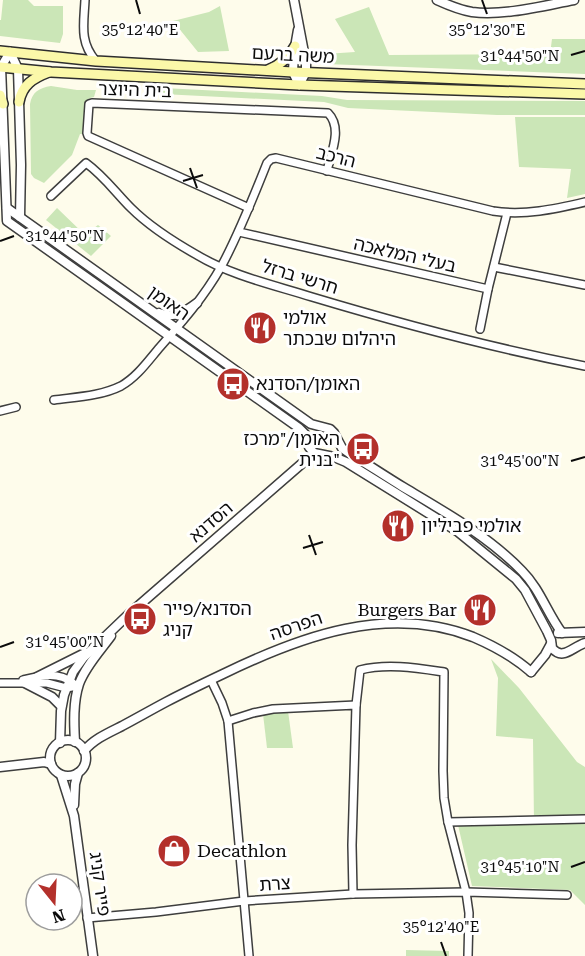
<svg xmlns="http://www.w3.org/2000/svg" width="585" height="956" font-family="'Roboto Serif','Noto Sans Hebrew',serif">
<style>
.green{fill:#cbe6b7}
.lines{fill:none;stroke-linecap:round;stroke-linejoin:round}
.minor-casing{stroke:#3e3e3e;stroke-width:10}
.tertiary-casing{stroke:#3e3e3e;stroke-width:11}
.secondary-casing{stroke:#2d2d2d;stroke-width:12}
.minor{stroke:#fff;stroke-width:7}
.tertiary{stroke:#fff;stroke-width:8}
.secondary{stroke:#fbf8a9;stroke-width:9}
.ticks{fill:none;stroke:#0b0b0b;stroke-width:2}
.labels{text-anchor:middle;stroke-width:6;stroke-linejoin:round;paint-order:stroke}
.street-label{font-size:18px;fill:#0b0b0b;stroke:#fff}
.poi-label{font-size:18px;fill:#0b0b0b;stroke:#fff;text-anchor:start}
.ticks-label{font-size:15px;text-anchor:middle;fill:#0b0b0b;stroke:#fff;stroke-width:6;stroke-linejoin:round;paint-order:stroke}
</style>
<rect width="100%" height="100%" fill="#fefceb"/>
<g class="green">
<path d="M 3,0 L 28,0 L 34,6 L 63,6 L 63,34 L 60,43 L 0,36 L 0,20 L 1,20 Z"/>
<path d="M 220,6 L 229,51 L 198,52 L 173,21 L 209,12 Z"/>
<path d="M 369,7 L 389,55 L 550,54 L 552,39 L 585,39 L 585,74 L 326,64 L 325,54 L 355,52 L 335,19 Z"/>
<path d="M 51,86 L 77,90 L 96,90 L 94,97 L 90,98 L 86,102 L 84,134 L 80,134 L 72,155 L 44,183 L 34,178 L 31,174 L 30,104 C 32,92 39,88 51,86 Z"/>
<path d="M 163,88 L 322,96 L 347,100 L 585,101 L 585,115 L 497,115 L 348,108 L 324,102 L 162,94 Z"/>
<path d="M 515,117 L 585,117 L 585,194 L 567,198 L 571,169 L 519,167 Z"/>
<path d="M 57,208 L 85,235 L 98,225 L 111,236 L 91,256 L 46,220 Z"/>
<path d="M 491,659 L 519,688 L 577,762 L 585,767 L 585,905 L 570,890 L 472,886 L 458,825 L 534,823 L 533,739 L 496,736 L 498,678 Z"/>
<path d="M 288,711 L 293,748 L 267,748 L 263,714 Z"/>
<path d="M 406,950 L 449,951 L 449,956 L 406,956 Z"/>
</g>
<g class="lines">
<g class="minor-casing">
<g id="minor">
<path d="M 85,0 C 84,23 79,42 96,61"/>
<path d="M 51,196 L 86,163 C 104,176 116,193 131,208 C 150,227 174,242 197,255 C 232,276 274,285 312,297 C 402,324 493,348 585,366"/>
<path d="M 249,208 L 88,136 L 87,133 L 89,104 L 92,103 L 328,113 C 343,128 331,153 327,171"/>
<path d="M 239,232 L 488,289 L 507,213"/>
<path d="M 494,267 L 585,285"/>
<path d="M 480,329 L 488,289"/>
<path d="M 54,400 C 76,397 101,396 121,386 C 137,377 148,361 160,347 C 182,322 204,297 221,267 C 239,234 253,198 267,163 L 271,159 L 276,158 L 493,211 C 524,216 555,209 585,202"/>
<path d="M 0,411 L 16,407"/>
<path d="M 23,680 C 40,676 58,671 73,683"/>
<path d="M 211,680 L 222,703 L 228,721 L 249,956"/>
<path d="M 0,683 L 47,683 L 66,688 L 72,687"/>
<path d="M 356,705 L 360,670 C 387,663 417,668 444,672 L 443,771 L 444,798 L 448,822 L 466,892 L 469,913 L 468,956"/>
<path d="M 228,721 L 253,713 L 273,709 L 356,705 L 352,845 L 353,894"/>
<path d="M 448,822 L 585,819"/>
<path d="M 87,918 L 156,912 L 244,901 L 353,894 L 466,892 L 567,895"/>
</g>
</g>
<g class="tertiary-casing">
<g id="tertiary">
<path d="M 294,0 L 306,63 L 306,72 L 299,85"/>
<path d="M 437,0 C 448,5 460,10 472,12 C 504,16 542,6 574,0"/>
<path d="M 298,30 L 294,53 L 293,72 L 299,85"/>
<path d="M 10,52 L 1,67 L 7,221 L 299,428 L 305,434 L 309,447 L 314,453 L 334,457 L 346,462 L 457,531 L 516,579 L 525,590 L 547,631 L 551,640 L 552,648 C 563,661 572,647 585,643"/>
<path d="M 10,52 L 18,69 L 21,165 L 20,217"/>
<path d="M 7,208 L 311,424 L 330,429 L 334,433 L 342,448 L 349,453 C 367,464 385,476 403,487 C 445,512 488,536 522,571 C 540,589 547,613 562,633"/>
<path d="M 159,313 C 174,319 185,312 197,303"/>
<path d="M 558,633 L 585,632"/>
<path d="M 531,672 L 545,655 L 551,644"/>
<path d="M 37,677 L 85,653"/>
<path d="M 23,682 L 52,697 L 61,706"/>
<circle cx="68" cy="758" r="18"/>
<path d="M 75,742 C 74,724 73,702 79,684 C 85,667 100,651 111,636"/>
<path d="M 60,743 L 61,711 L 64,695 L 73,672 L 84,657 L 129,614 L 314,453"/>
<path d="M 84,751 C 94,739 108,733 122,726 C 137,718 151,710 166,702 C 185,692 204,683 223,674 C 301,636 388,604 473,637 C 494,646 514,657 531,672"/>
<path d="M 0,767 L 44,762 L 51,764"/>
<path d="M 61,775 L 74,816 L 93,956"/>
<path d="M 74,805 L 75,784 L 78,773"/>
</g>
</g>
<g class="secondary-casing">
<g id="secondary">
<path d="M 0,51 L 96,61 L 293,72 L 585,84"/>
<path d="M 0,67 L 51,72 L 299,85 L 585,94"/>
<path d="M 268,70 C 280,65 289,58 295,46"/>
<path d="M 0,95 L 3,104"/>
<path d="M 19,102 C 22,85 33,78 49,72"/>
</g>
</g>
<use href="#minor" class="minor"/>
<use href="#tertiary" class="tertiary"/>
<use href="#secondary" class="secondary"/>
</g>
<path class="ticks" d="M 136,0 L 140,14M 482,0 L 487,14M 571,55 L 585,51M 190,168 L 197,188M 183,181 L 203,175M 0,241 L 14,236M 571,461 L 585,457M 309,535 L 316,555M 303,548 L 323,542M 0,647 L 14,642M 571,867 L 585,862M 441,942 L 446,956"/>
<defs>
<g id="restaurant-disc" transform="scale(1.725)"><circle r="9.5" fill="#b3302b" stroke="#fff"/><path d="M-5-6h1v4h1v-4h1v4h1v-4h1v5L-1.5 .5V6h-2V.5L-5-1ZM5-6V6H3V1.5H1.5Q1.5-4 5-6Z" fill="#fff"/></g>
<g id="bus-disc" transform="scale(1.725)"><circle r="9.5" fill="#b3302b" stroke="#fff"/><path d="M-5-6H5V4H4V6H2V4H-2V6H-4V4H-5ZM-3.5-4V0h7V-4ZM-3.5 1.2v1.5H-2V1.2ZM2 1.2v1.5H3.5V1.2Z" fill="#fff"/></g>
<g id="shop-disc" transform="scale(1.725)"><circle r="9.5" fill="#b3302b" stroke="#fff"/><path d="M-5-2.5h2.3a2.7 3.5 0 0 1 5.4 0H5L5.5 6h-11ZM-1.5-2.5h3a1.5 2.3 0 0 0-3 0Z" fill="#fff"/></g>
</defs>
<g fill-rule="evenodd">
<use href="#restaurant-disc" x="260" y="328"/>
<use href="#bus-disc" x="233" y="384"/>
<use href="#bus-disc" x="363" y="449"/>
<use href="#restaurant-disc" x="398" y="526"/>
<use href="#restaurant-disc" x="480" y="610"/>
<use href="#bus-disc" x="140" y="619"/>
<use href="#shop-disc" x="174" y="851"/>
</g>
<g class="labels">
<g class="street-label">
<text transform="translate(293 55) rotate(3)" y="6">משה ברעם</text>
<text transform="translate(135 90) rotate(2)" y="6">בית היוצר</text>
<text transform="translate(336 157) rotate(14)" y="6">הרכב</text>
<text transform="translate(405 255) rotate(13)" y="6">בעלי המלאכה</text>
<text transform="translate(300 277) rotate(17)" y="6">חרשי ברזל</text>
<text transform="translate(169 303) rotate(35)" y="6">האומן</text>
<text transform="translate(211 522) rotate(-41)" y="6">הסדנא</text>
<text transform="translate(296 626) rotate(-19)" y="6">הפרסה</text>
<text transform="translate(100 884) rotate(82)" y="6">פייר קניג</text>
<text transform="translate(275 884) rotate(-4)" y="6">צרת</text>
</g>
<g class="poi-label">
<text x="283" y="324">אולמי<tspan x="283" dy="21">היהלום שבכתר</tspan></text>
<text x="256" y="390">האומן/הסדנא</text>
<text x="340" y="445" text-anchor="end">האומן/"מרכז<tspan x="340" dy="21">בנית"</tspan></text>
<text x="421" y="532">אולמי פביליון</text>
<text x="163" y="615">הסדנא/פייר<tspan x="163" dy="21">קניג</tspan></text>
<text x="457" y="616" text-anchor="end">Burgers Bar</text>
<text x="197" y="857">Decathlon</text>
</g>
</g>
<g class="ticks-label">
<text x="140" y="35">35°12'40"E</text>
<text x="487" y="35">35°12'30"E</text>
<text x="520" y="61">31°44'50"N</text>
<text x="65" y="241">31°44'50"N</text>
<text x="520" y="466">31°45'00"N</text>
<text x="65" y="647">31°45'00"N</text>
<text x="520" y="872">31°45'10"N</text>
<text x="441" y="932">35°12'40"E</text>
</g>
<g transform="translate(54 902) rotate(162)"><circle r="28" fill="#ffffff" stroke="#9d9d9d" stroke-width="1.5"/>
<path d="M0-4.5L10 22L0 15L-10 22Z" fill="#b3302b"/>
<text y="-9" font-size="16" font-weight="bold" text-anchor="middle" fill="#0b0b0b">N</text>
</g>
</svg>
